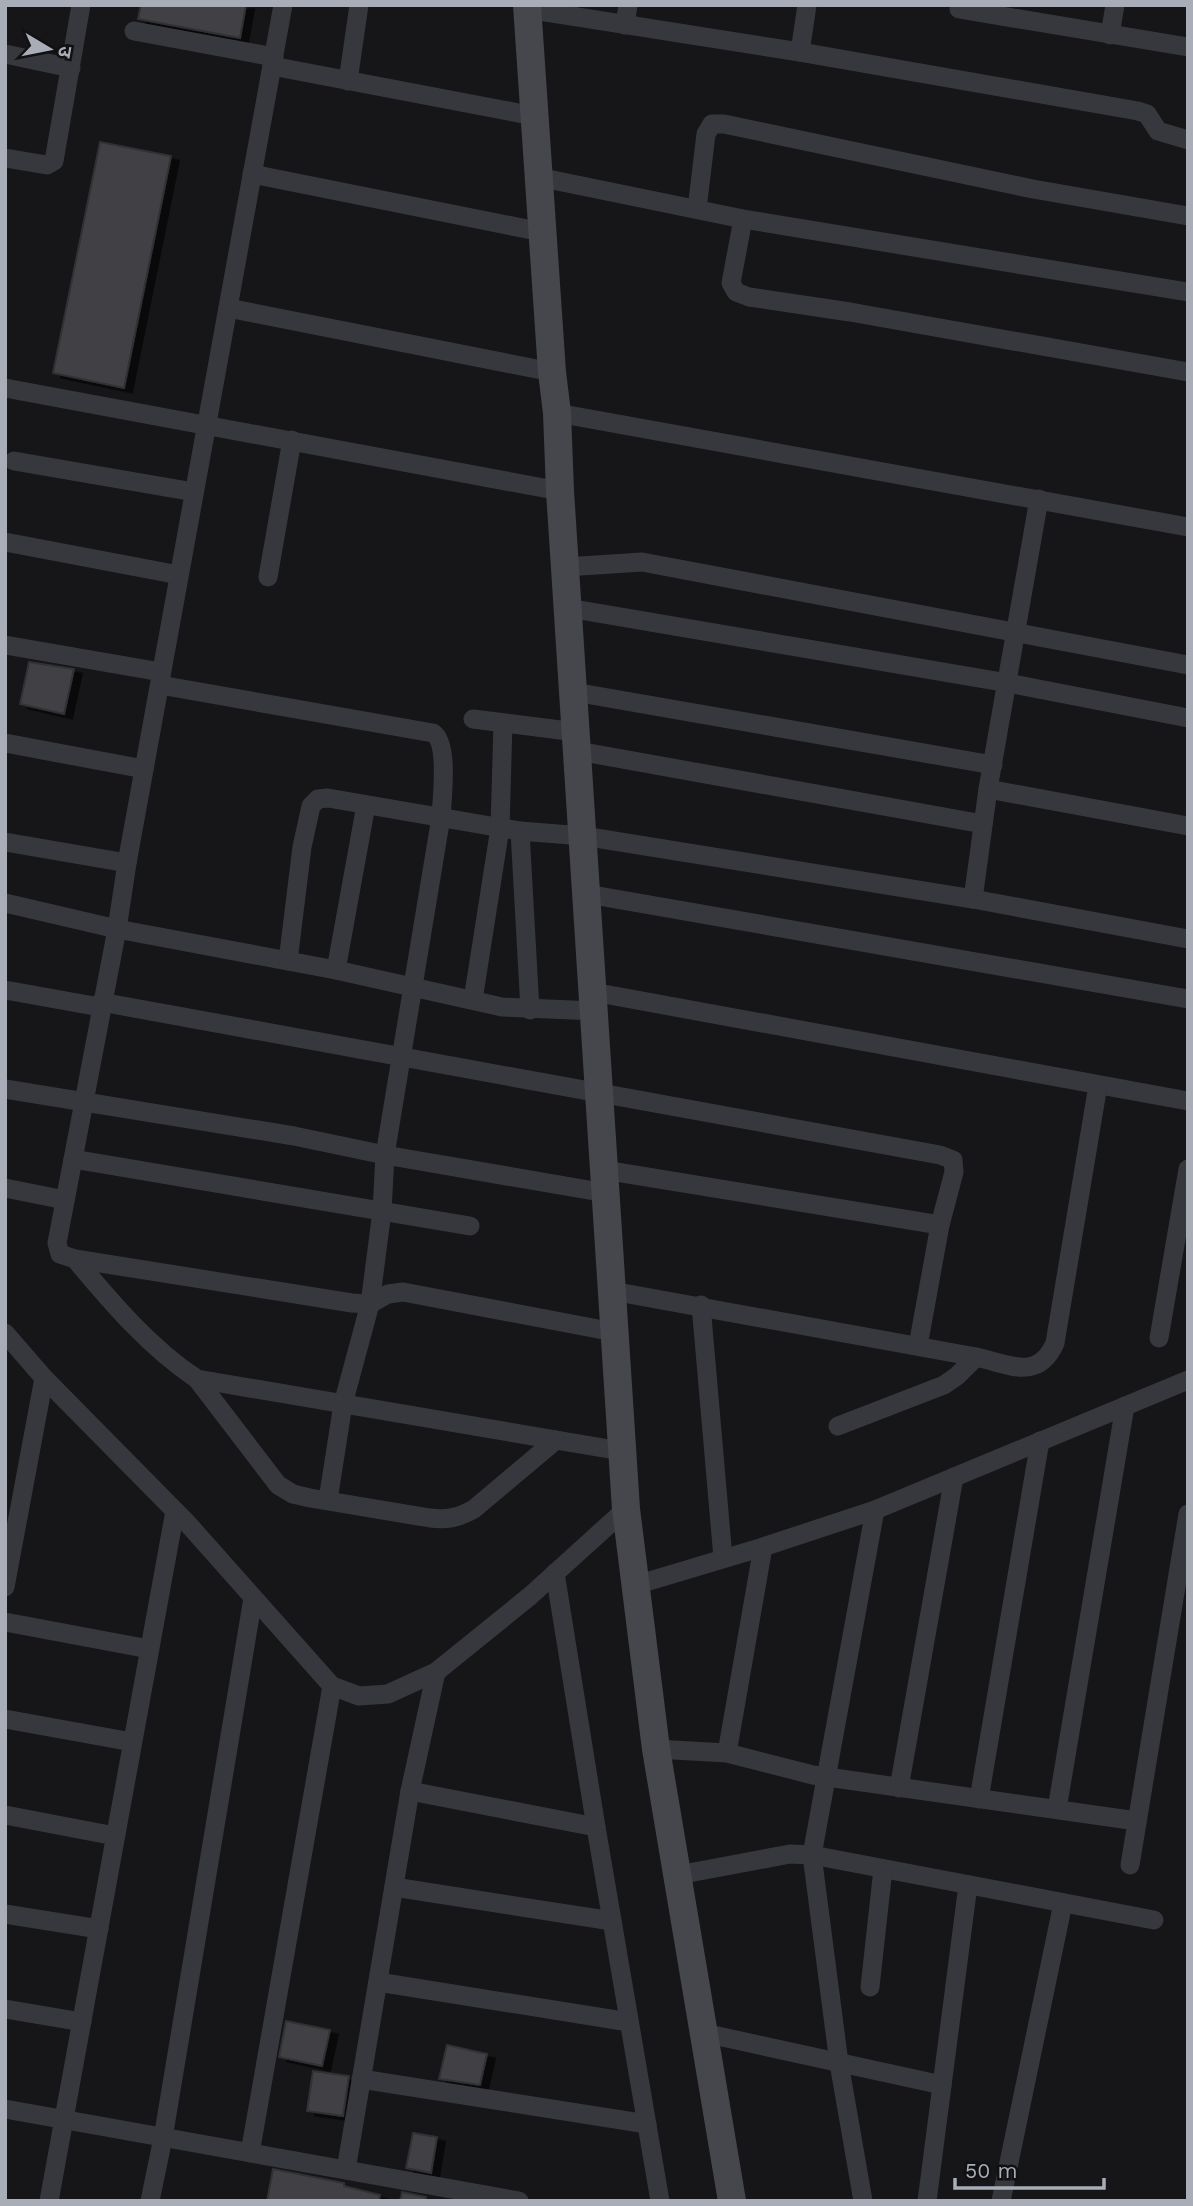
<svg xmlns="http://www.w3.org/2000/svg" width="1193" height="2206" font-family="'Work Sans','Noto Sans Devanagari',sans-serif">
<style>
.building{fill:#404145;stroke:#303034;stroke-width:2;filter:url(#shadow)}
.lines{fill:none;stroke-linecap:round;stroke-linejoin:round}
.street{stroke:#37383d;stroke-width:19}
.secondary{stroke:#45474d;stroke-width:28}
</style>
<defs>
<filter id="shadow"><feDropShadow dx="8" dy="4.5" stdDeviation="0" flood-color="#0009"/></filter>
</defs>
<rect width="100%" height="100%" fill="#161618"/>
<g class="building">
<path d="M 141,5 L 246,5 L 240,38 L 138,19 Z"/>
<path d="M 100,142 L 171,156 L 124,388 L 53,373 Z"/>
<path d="M 29,662 L 74,669 L 64,714 L 20,704 Z"/>
<path d="M 286,2021 L 330,2030 L 322,2066 L 279,2057 Z"/>
<path d="M 447,2045 L 487,2054 L 480,2085 L 439,2079 Z"/>
<path d="M 313,2071 L 349,2076 L 343,2116 L 307,2111 Z"/>
<path d="M 413,2133 L 437,2137 L 431,2173 L 406,2168 Z"/>
<path d="M 273,2169 L 344,2183 L 344,2186 L 380,2195 L 379,2201 L 267,2201 Z"/>
<path d="M 402,2192 L 426,2197 L 425,2201 L 400,2201 Z"/>
</g>
<g class="lines">
<g class="street">
<path d="M 283,5 L 127,863 L 117,929 L 57,1243 L 60,1254 L 75,1259 L 352,1303 L 370,1304 L 388,1294 L 403,1292 L 614,1332"/>
<path d="M 527,9 L 800,52 L 1138,111 L 1147,114 L 1158,131 L 1188,140"/>
<path d="M 959,9 L 1188,47"/>
<path d="M 625,25 L 628,5"/>
<path d="M 134,31 L 274,57"/>
<path d="M 1110,35 L 1115,5"/>
<path d="M 800,52 L 807,5"/>
<path d="M 5,54 L 71,68"/>
<path d="M 272,66 L 534,116"/>
<path d="M 348,81 L 359,5"/>
<path d="M 5,158 L 47,165 L 54,161 L 81,5"/>
<path d="M 252,174 L 542,232"/>
<path d="M 538,177 L 743,219 L 1188,292"/>
<path d="M 697,209 L 706,134 L 712,124 L 724,124 L 1033,189 L 1188,216"/>
<path d="M 743,219 L 731,283 L 736,292 L 749,297 L 850,312 L 1188,372"/>
<path d="M 228,308 L 552,372"/>
<path d="M 5,388 L 560,491"/>
<path d="M 557,413 L 1188,527"/>
<path d="M 14,461 L 194,492"/>
<path d="M 5,542 L 179,575"/>
<path d="M 565,567 L 642,562 L 1188,665"/>
<path d="M 268,577 L 292,440"/>
<path d="M 568,608 L 1008,683 L 1188,718"/>
<path d="M 5,645 L 161,672"/>
<path d="M 160,685 L 433,733 C 449,743 442,799 441,817 L 385,1155 L 382,1211 L 370,1304 L 343,1404 L 328,1500"/>
<path d="M 574,692 L 993,765"/>
<path d="M 473,719 L 576,732"/>
<path d="M 5,743 L 144,769"/>
<path d="M 578,751 L 983,824"/>
<path d="M 988,789 L 1188,826"/>
<path d="M 5,842 L 127,863"/>
<path d="M 587,894 L 1188,999"/>
<path d="M 973,899 L 988,789 L 1039,499"/>
<path d="M 5,903 L 117,929 L 336,970 L 502,1007 L 595,1011"/>
<path d="M 288,961 L 302,847 L 311,806 L 318,799 L 328,798 L 520,831"/>
<path d="M 336,970 L 366,805"/>
<path d="M 5,990 L 100,1007"/>
<path d="M 593,992 L 1188,1101"/>
<path d="M 473,1000 L 500,828 L 503,723"/>
<path d="M 101,1002 L 940,1155 L 953,1160 L 954,1172 L 940,1225 L 918,1346"/>
<path d="M 530,1010 L 520,831 L 583,836 L 973,899 L 1188,939"/>
<path d="M 5,1089 L 294,1136 L 385,1155 L 606,1193"/>
<path d="M 73,1159 L 470,1226"/>
<path d="M 604,1170 L 940,1225"/>
<path d="M 5,1188 L 65,1200"/>
<path d="M 75,1259 C 111,1302 150,1348 197,1379 L 621,1451"/>
<path d="M 612,1291 L 976,1357 C 1008,1364 1038,1382 1055,1343 L 1098,1085"/>
<path d="M 701,1305 L 723,1558"/>
<path d="M 5,1333 L 44,1378 L 188,1524 L 332,1686 L 359,1696 L 388,1694 L 436,1672 L 530,1596 L 626,1509"/>
<path d="M 1159,1338 L 1188,1169"/>
<path d="M 197,1379 L 278,1485 L 293,1494 L 310,1498 L 430,1518 C 447,1520 458,1518 474,1509 L 556,1440"/>
<path d="M 838,1426 L 944,1385 L 957,1376 L 976,1357"/>
<path d="M 555,1573 L 596,1827 L 660,2201"/>
<path d="M 636,1585 L 763,1547 L 875,1510 L 1188,1380"/>
<path d="M 5,1587 L 44,1378"/>
<path d="M 5,1622 L 149,1649"/>
<path d="M 5,1719 L 132,1742"/>
<path d="M 656,1749 L 727,1753 L 813,1775 L 1137,1821"/>
<path d="M 727,1753 L 763,1547"/>
<path d="M 899,1788 L 954,1477"/>
<path d="M 410,1791 L 596,1827"/>
<path d="M 979,1799 L 1040,1441"/>
<path d="M 1057,1809 L 1125,1406"/>
<path d="M 5,1815 L 115,1836"/>
<path d="M 1130,1865 L 1188,1514"/>
<path d="M 678,1875 L 790,1854 L 812,1855 L 1154,1920"/>
<path d="M 394,1887 L 612,1921"/>
<path d="M 5,1914 L 99,1929"/>
<path d="M 378,1982 L 629,2022"/>
<path d="M 870,1987 L 883,1869"/>
<path d="M 5,2009 L 82,2022"/>
<path d="M 704,2033 L 942,2085"/>
<path d="M 361,2079 L 647,2124"/>
<path d="M 5,2109 L 519,2201"/>
<path d="M 250,2153 L 332,1686"/>
<path d="M 346,2170 L 410,1791 L 436,1672"/>
<path d="M 49,2201 L 175,1511"/>
<path d="M 150,2201 L 163,2138 L 253,1598"/>
<path d="M 863,2201 L 839,2063 L 812,1855 L 875,1510"/>
<path d="M 927,2201 L 968,1885"/>
<path d="M 1001,2201 L 1063,1903"/>
</g>
<path class="secondary" d="M 527,5 L 552,372 L 557,413 L 560,491 L 626,1509 L 656,1749 L 732,2201"/>
</g>
<rect width="1193" height="2206" fill="none" stroke="#a8adb8" stroke-width="14"/>
<g transform="translate(49 49) rotate(100)" stroke="#111113" stroke-width="5" paint-order="stroke">
<path d="M0-5L12 26L0 18L-12 26Z" fill="#a8adb8"/>
<text y="-10" font-size="19" font-weight="bold" text-anchor="middle" fill="#a8adb8">उ</text>
</g>
<path d="M955 2178v10h149v-10" fill="none" stroke="#a8adb8" stroke-width="3.5"/>
<text x="965" y="2178" font-size="21" fill="#a8adb8" stroke="#111113" stroke-width="5" paint-order="stroke">50 m</text>
</svg>
